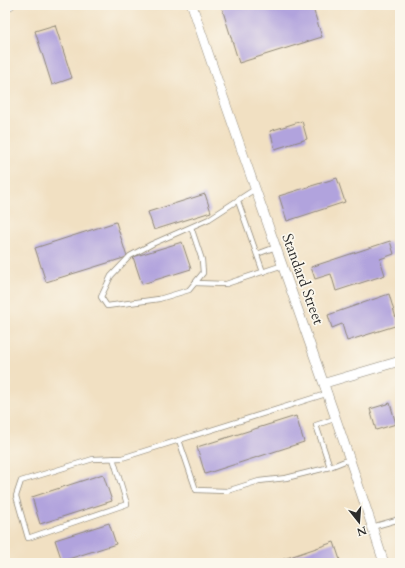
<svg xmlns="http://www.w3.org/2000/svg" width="405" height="568" font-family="Cardo,serif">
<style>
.building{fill:#b1a3dd}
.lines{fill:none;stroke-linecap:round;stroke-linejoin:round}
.lane-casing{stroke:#8e8676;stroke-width:6}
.street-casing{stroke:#8e8676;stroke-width:10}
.lane{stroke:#fff;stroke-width:4.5}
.street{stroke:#fff;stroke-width:9}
.labels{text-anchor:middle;stroke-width:3.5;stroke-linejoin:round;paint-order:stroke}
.street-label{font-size:15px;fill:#2b2b2b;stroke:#fbf7ec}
</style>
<rect width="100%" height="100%" fill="#fbf7ec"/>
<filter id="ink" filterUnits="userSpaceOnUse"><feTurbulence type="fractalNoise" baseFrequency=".025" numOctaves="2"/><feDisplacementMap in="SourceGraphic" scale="8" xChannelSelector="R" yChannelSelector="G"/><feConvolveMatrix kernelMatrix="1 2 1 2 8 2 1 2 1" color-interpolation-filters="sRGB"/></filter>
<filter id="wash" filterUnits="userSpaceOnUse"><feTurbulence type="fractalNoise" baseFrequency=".012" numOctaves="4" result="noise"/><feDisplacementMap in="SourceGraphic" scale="16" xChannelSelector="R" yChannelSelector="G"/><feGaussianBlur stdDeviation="0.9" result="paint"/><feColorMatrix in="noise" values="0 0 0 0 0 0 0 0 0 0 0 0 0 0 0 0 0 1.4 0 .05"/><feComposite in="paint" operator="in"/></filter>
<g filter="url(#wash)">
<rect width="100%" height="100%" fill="#f1e0c2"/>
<g id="blocks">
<g class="building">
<path d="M 221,5 L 312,5 L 322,37 L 239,63 Z"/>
<path d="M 55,25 L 72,78 L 52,85 L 35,31 Z"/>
<path d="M 302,121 L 307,139 L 275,149 L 270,131 Z"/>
<path d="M 337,178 L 345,202 L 287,221 L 279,196 Z"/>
<path d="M 205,194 L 211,212 L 154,230 L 148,212 Z"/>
<path d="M 116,222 L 127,257 L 46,282 L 35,248 Z"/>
<path d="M 390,241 L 394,254 L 380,259 L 385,275 L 336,291 L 331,274 L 315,279 L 311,267 Z"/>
<path d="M 182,242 L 191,269 L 142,284 L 133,257 Z"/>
<path d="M 389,294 L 398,325 L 347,341 L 342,324 L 332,328 L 328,315 Z"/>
<path d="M 390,403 L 396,424 L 376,430 L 370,409 Z"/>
<path d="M 296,416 L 304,442 L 205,474 L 197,447 Z"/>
<path d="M 103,474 L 112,501 L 40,524 L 32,497 Z"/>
<path d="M 109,523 L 116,544 L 62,561 L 55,540 Z"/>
<path d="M 334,542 L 341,563 L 282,563 L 281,560 Z"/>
</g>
</g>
</g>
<g filter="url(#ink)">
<use href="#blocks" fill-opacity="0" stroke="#8e8676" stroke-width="1"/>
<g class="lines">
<g class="lane-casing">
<g id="lane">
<path d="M 238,201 L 263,272"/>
<path d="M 191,227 L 202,260 L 203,273 L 189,290 L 159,299 L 107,306 L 101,297 L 111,276 L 130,256 L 152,244 L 209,219 L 255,189"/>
<path d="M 257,254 L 276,247"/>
<path d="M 195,283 L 226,284 L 283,265"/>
<path d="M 179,440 L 196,490 L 227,491 L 259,481 L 286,478 L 330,467 L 316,425 L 337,418"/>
<path d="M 113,458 L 127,504 L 28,538 L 16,496 L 21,481 L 93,459 L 122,458 L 329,393"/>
<path d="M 330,467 L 350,459"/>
<path d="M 372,527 L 400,519"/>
</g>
</g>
<g class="street-casing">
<g id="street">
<path d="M 192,5 C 254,192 324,375 384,563"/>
<path d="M 5,7 L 10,5"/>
<path d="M 325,383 L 400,361"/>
</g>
</g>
<use href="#lane" class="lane"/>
<use href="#street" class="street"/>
</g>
</g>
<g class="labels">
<g class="street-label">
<text transform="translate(303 279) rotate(70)" y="5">Standard Street</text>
</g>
</g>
<rect width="405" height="568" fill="none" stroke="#fbf7ec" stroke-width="20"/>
<g transform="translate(359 522) rotate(163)" stroke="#fbf7ec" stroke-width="3" paint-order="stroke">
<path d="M0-3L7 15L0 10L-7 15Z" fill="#2b2b2b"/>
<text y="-6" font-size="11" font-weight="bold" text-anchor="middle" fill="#2b2b2b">N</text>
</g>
</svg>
